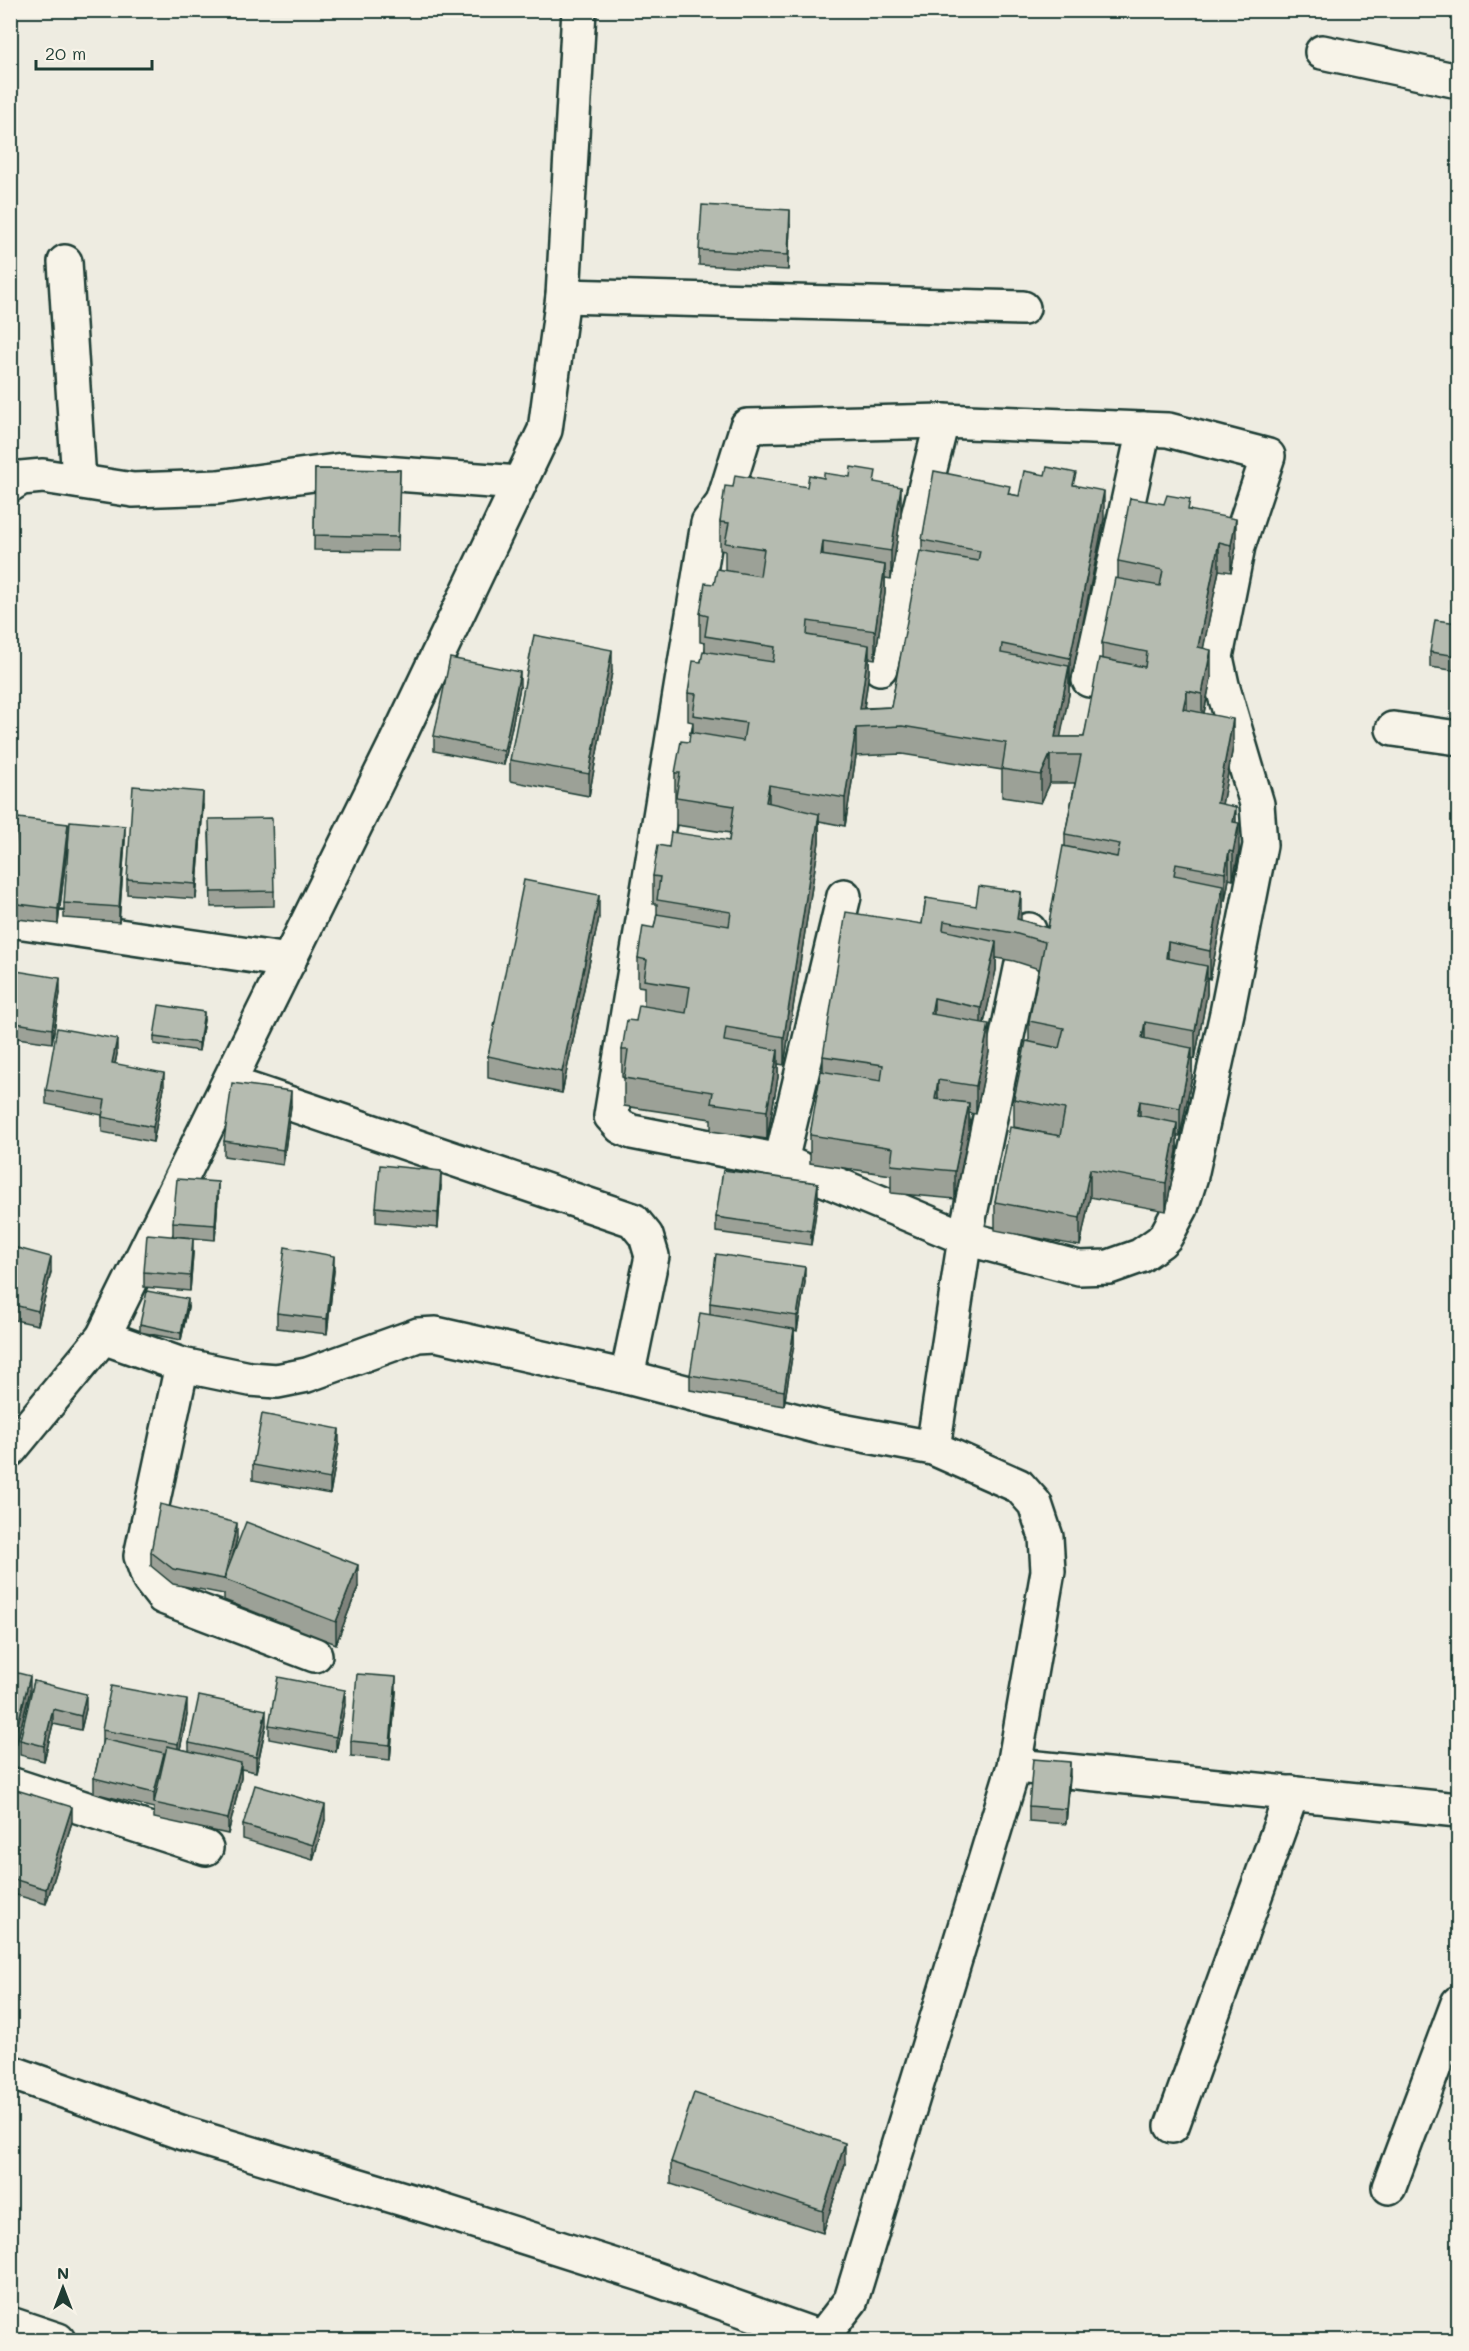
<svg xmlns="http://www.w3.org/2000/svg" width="1469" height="2351" font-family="Mali,sans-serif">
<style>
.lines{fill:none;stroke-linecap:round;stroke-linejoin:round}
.minor-casing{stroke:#1f3d34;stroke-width:38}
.minor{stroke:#f7f3e8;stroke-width:33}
.wall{fill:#9ca197;stroke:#1f3d34;stroke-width:1.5}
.shaded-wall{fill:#7f837b;stroke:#1f3d34;stroke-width:1.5}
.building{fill:#b5bbb0;stroke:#1f3d34;stroke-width:1.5}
</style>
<rect width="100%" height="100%" fill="#eeece1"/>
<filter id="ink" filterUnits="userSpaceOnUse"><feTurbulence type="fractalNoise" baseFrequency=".0167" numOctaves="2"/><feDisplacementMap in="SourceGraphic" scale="12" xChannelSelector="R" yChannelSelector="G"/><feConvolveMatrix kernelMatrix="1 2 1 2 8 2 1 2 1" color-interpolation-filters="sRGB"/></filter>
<g filter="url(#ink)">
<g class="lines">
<g class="minor-casing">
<g id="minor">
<path d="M 1322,52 L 1458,81"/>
<path d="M 65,262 L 79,481"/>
<path d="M 563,296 L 1023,308"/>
<path d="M 10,485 L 21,478 L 43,476 L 133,490 L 218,487 L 343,470 L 519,483"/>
<path d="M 880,668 L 942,421"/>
<path d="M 1089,680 L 1144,429"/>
<path d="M 1393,729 L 1458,738"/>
<path d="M 10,920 L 289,961"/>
<path d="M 250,1090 L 633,1220 L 646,1236 L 652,1256 L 627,1377"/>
<path d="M 781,1161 L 844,896"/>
<path d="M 103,1337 L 182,1365 L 250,1379 L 277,1381 L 307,1375 L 418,1335 L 436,1334 L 627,1377 L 820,1427 L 933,1448 L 1019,1486 L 1035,1504 L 1046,1537 L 1048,1571 L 1014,1766 L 851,2300 L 820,2340"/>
<path d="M 182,1365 L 141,1556 L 149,1579 L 163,1597 L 315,1655"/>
<path d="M 933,1448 L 965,1238 L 1079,1268 L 1109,1267 L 1140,1256 L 1160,1242 L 1166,1236 L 1181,1208 L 1191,1176 L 1227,1013 L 1260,845 L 1257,804 L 1222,685 L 1216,657 L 1238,546 L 1268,456 L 1168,430 L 942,421 L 747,426 L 723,503 L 708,523 L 611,1116 L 621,1127 L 632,1132 L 781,1161 L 965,1238 L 1029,930"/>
<path d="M 10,1450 L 103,1337 L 395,745 L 545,430 L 563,296 L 579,10"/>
<path d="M 1027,1767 L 1458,1810"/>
<path d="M 10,1784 L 206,1848"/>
<path d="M 10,2072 L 183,2133 L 430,2207 L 644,2275 L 822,2338"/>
<path d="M 1172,2126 L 1292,1793"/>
<path d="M 1389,2187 L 1458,2003"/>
<path d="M 10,2324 L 58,2340"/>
</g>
</g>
<use href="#minor" class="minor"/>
</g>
<g class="wall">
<path d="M 790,225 L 788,270 L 699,265 L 699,250 Z"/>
<path d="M 315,469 L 400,470 L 398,551 L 314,550 Z"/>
<path d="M 824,478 L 876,483 L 901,515 L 891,579 L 885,578 L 885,593 L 875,659 L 869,658 L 869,672 L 864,708 L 891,707 L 922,551 L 922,540 L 1010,494 L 1019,496 L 1076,485 L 1104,519 L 1070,686 L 1069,686 L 1069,694 L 1060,737 L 1084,737 L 1102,658 L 1102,643 L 1118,578 L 1118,561 L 1190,510 L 1236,547 L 1231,572 L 1219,570 L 1203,648 L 1211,678 L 1204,713 L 1233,747 L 1222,804 L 1236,823 L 1239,851 L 1233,880 L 1229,879 L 1225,901 L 1223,901 L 1223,913 L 1210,979 L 1207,978 L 1207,994 L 1195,1059 L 1192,1058 L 1192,1076 L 1180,1136 L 1177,1136 L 1177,1151 L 1166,1211 L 1090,1197 L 1080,1246 L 995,1230 L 995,1202 L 1059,1136 L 1014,1127 L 1014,1099 L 1029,1042 L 1029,1021 L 1039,969 L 1014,961 L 996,958 L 996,970 L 984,1023 L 989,1052 L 976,1114 L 969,1113 L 969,1131 L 955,1199 L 891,1193 L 891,1175 L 810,1163 L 810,1135 L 823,1072 L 823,1056 L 922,924 L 926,898 L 1048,928 L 1065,847 L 1065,834 L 1075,783 L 1050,783 L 1041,803 L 1002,797 L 1002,770 L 902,754 L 856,756 L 845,826 L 819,821 L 819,842 L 784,1065 L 778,1064 L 778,1077 L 767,1139 L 711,1131 L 711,1119 L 624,1106 L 624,1078 L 622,1077 L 622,1050 L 644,1006 L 644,987 L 638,986 L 638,958 L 654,928 L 657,914 L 657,904 L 653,904 L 653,876 L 669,847 L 729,841 L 730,833 L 676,825 L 676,801 L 675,801 L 675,773 L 693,733 L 693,722 L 688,721 L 688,693 L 705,651 L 705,643 L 700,642 L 700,614 L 714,584 L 725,570 L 725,551 L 720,550 L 720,522 L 733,487 L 807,487 Z"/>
<path d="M 1458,623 L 1458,671 L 1430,667 L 1430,652 Z"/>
<path d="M 612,672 L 589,796 L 510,781 L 510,760 Z"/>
<path d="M 520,687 L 504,765 L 434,751 L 434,736 Z"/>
<path d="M 203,806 L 196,899 L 127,894 L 127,879 Z"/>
<path d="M 209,834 L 274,891 L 274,906 L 211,907 Z"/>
<path d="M 68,839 L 58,924 L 10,918 L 10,877 Z"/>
<path d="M 125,840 L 119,922 L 64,918 L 64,903 Z"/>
<path d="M 599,917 L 562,1093 L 488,1078 L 488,1056 Z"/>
<path d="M 10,970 L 60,993 L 52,1043 L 10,1037 Z"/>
<path d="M 204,1020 L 199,1051 L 154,1044 L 154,1037 Z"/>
<path d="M 117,1054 L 115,1064 L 164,1088 L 153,1142 L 102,1132 L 102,1115 L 46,1104 L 46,1090 Z"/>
<path d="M 291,1106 L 283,1165 L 224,1156 L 224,1141 Z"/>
<path d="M 441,1186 L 438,1228 L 376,1222 L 376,1207 Z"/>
<path d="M 218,1197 L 215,1240 L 173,1236 L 173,1222 Z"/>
<path d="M 818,1198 L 811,1245 L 716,1232 L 716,1217 Z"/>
<path d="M 10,1246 L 51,1272 L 38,1325 L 10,1319 Z"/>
<path d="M 193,1253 L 190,1291 L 144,1287 L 144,1272 Z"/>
<path d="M 334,1271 L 327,1334 L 277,1328 L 277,1313 Z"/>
<path d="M 805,1282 L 797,1331 L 794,1330 L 794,1344 L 784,1406 L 690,1390 L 690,1375 L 710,1315 L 710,1303 Z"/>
<path d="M 188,1307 L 181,1340 L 140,1332 L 140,1324 Z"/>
<path d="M 339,1443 L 330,1494 L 253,1480 L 253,1465 Z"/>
<path d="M 237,1538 L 233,1554 L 358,1587 L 336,1644 L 224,1600 L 224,1594 L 173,1584 L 151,1566 L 151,1552 Z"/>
<path d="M 10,1671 L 30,1691 L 14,1754 L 10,1753 Z"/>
<path d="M 34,1681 L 86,1709 L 81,1730 L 53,1724 L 44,1761 L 20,1755 L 20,1740 Z"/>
<path d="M 396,1692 L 390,1760 L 351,1756 L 351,1741 Z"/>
<path d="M 345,1705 L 336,1752 L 269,1739 L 269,1725 Z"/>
<path d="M 187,1715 L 180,1749 L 189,1751 L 189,1743 L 266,1725 L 256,1772 L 241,1769 L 241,1778 L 228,1834 L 154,1818 L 154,1808 L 94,1793 L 94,1778 L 102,1744 L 102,1730 Z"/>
<path d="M 1070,1777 L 1066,1824 L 1029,1821 L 1029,1806 Z"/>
<path d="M 10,1788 L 72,1822 L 46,1904 L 10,1893 Z"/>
<path d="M 325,1820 L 313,1860 L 243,1839 L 243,1825 Z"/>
<path d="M 671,2162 L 845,2164 L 823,2233 L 671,2184 Z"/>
</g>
<g class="shaded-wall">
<path d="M 790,210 L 790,225 L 788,270 L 788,255 Z"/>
<path d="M 901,487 L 901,515 L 891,579 L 891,551 Z"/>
<path d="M 1104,491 L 1104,519 L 1070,686 L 1070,658 Z"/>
<path d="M 1236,519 L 1236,547 L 1231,572 L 1231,545 Z"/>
<path d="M 823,541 L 823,569 L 821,555 Z"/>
<path d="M 1219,542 L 1219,570 L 1198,675 L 1198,647 Z"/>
<path d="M 885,565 L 885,593 L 875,659 L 875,631 Z"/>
<path d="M 869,645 L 869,672 L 861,728 L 860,709 Z"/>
<path d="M 612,650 L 612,672 L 589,796 L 589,774 Z"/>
<path d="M 1211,650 L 1211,678 L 1202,722 L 1202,694 Z"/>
<path d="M 1069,666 L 1069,694 L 1057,755 L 1055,737 Z"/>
<path d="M 520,672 L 520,687 L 504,765 L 504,751 Z"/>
<path d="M 1187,691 L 1187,719 L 1183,709 Z"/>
<path d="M 1233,719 L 1233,747 L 1217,831 L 1217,803 Z"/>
<path d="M 856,728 L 856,756 L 845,826 L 845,798 Z"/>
<path d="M 1050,755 L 1050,783 L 1041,803 L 1041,775 Z"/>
<path d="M 769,785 L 769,813 L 766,802 Z"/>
<path d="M 203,792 L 203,806 L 196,899 L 196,884 Z"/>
<path d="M 1236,807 L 1236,835 L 1233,822 Z"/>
<path d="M 819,814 L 819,842 L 784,1065 L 784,1037 Z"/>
<path d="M 1239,823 L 1239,851 L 1233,880 L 1233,852 Z"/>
<path d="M 68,824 L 68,839 L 58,924 L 58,909 Z"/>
<path d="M 125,826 L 125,840 L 119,922 L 119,907 Z"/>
<path d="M 1229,851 L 1229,879 L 1225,901 L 1225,873 Z"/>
<path d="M 1223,885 L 1223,913 L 1210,979 L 1210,951 Z"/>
<path d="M 1021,892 L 1021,920 L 1017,919 Z"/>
<path d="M 599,895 L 599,917 L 562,1093 L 562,1072 Z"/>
<path d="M 996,942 L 996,970 L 981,1036 L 981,1008 Z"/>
<path d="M 1168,942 L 1168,970 L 1166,958 Z"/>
<path d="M 1207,966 L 1207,994 L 1195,1059 L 1195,1031 Z"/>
<path d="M 60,978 L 60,993 L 52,1043 L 52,1029 Z"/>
<path d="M 934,998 L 934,1026 L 931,1014 Z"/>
<path d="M 204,1012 L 204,1020 L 199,1051 L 199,1043 Z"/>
<path d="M 1145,1022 L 1145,1050 L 1142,1038 Z"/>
<path d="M 989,1024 L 989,1052 L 976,1114 L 976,1086 Z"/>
<path d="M 117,1039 L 117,1054 L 112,1078 L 112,1063 Z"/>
<path d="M 1192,1048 L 1192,1076 L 1180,1136 L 1180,1108 Z"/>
<path d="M 778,1050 L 778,1077 L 767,1139 L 767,1111 Z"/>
<path d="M 164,1073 L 164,1088 L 153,1142 L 153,1127 Z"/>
<path d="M 938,1080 L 938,1108 L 935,1099 Z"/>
<path d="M 291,1091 L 291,1106 L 283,1165 L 283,1150 Z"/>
<path d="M 1140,1101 L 1140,1129 L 1137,1115 Z"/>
<path d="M 969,1103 L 969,1131 L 955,1199 L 955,1171 Z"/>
<path d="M 1177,1123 L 1177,1151 L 1166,1211 L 1166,1183 Z"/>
<path d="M 1090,1169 L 1090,1197 L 1080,1246 L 1080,1218 Z"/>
<path d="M 441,1171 L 441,1186 L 438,1228 L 438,1213 Z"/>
<path d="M 218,1182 L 218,1197 L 215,1240 L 215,1225 Z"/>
<path d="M 818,1183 L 818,1198 L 811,1245 L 811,1231 Z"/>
<path d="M 193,1238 L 193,1253 L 190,1291 L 190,1276 Z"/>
<path d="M 334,1256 L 334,1271 L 327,1334 L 327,1319 Z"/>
<path d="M 51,1257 L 51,1272 L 38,1325 L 38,1311 Z"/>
<path d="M 805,1267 L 805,1282 L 797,1331 L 797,1316 Z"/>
<path d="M 188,1299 L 188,1307 L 181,1340 L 181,1333 Z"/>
<path d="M 794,1329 L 794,1344 L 784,1406 L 784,1391 Z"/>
<path d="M 339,1429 L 339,1443 L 330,1494 L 330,1479 Z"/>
<path d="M 237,1523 L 237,1538 L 227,1580 L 224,1579 Z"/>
<path d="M 358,1565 L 358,1587 L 336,1644 L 336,1622 Z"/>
<path d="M 30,1676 L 30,1691 L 14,1754 L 14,1739 Z"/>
<path d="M 396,1677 L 396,1692 L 390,1760 L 390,1745 Z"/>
<path d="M 345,1690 L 345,1705 L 336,1752 L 336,1737 Z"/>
<path d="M 86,1694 L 86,1709 L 81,1730 L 81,1716 Z"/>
<path d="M 187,1700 L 187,1715 L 178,1759 L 178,1744 Z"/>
<path d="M 53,1709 L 53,1724 L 44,1761 L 44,1746 Z"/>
<path d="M 266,1710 L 266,1725 L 256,1772 L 256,1757 Z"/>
<path d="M 164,1753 L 164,1768 L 154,1803 L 154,1793 Z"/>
<path d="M 1070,1762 L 1070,1777 L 1066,1824 L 1066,1809 Z"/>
<path d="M 241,1763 L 241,1778 L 228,1834 L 228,1819 Z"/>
<path d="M 325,1805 L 325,1820 L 313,1860 L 313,1845 Z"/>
<path d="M 72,1807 L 72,1822 L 46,1904 L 46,1889 Z"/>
<path d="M 845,2143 L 845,2164 L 823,2233 L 823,2211 Z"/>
</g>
<g class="building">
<path d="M 702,205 L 790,210 L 788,255 L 699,250 Z"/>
<path d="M 851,467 L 876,471 L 874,482 L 901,487 L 891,551 L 823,541 L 821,555 L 885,565 L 875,631 L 808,621 L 807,635 L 869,645 L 860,709 L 891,707 L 920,551 L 978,561 L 980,551 L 922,540 L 934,471 L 1010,486 L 1008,494 L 1019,496 L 1024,471 L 1045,475 L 1047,467 L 1076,473 L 1073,485 L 1104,491 L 1070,658 L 1002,644 L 1001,653 L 1069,666 L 1055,737 L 1084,737 L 1099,658 L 1145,667 L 1147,652 L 1102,643 L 1115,578 L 1160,586 L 1163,570 L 1118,561 L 1130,498 L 1164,504 L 1167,495 L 1190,499 L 1188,510 L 1236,519 L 1231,545 L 1219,542 L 1198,647 L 1211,650 L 1202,694 L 1187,691 L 1183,709 L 1233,719 L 1217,803 L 1236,807 L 1233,822 L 1239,823 L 1233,852 L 1229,851 L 1225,873 L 1176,864 L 1174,875 L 1223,885 L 1210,951 L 1168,942 L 1166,958 L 1207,966 L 1195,1031 L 1145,1022 L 1142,1038 L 1192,1048 L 1180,1108 L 1140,1101 L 1137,1115 L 1177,1123 L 1166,1183 L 1090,1169 L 1080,1218 L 995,1202 L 1010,1127 L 1060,1136 L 1065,1109 L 1014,1099 L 1026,1041 L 1059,1048 L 1064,1028 L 1029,1021 L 1045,942 L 1014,933 L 944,921 L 943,930 L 996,942 L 981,1008 L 934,998 L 931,1014 L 989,1024 L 976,1086 L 938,1080 L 935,1099 L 969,1103 L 955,1171 L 891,1165 L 893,1148 L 810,1135 L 821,1071 L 881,1081 L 883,1065 L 823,1056 L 846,912 L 922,924 L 926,898 L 976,906 L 979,886 L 1021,892 L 1017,919 L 1048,928 L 1063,846 L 1117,857 L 1120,844 L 1065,834 L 1081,755 L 1050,755 L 1041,775 L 1002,769 L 1006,743 L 902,726 L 856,728 L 845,798 L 769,785 L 766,802 L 819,814 L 784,1037 L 726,1027 L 724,1041 L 778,1050 L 767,1111 L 711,1103 L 713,1092 L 624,1078 L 628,1050 L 622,1050 L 627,1020 L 636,1021 L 639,1005 L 686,1013 L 690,987 L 644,980 L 647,960 L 638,958 L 643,926 L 654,928 L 657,914 L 729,926 L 731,912 L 657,900 L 660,877 L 653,876 L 658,845 L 669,847 L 671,832 L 729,841 L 734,806 L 676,797 L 680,773 L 675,773 L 681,741 L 689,742 L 690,732 L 743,741 L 746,723 L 693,715 L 696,694 L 688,693 L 693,661 L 701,662 L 703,651 L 773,662 L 775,647 L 705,636 L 708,616 L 700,614 L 705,583 L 714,584 L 717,569 L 760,576 L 764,549 L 725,543 L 729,523 L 720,522 L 725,486 L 733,487 L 735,475 L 807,487 L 809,475 L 824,478 L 824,473 L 850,477 Z"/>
<path d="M 315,469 L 400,470 L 398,537 L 314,535 Z"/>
<path d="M 1435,620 L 1458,623 L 1458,656 L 1430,652 Z"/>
<path d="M 534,635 L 612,650 L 589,774 L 510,760 Z"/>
<path d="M 450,658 L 520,672 L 504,751 L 434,736 Z"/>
<path d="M 133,786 L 203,792 L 196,884 L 127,879 Z"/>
<path d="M 18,818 L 68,824 L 58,909 L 10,903 L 10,877 Z"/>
<path d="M 272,818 L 274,891 L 211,892 L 209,819 Z"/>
<path d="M 70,821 L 125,826 L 119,907 L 64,903 Z"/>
<path d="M 524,880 L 599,895 L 562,1072 L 488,1056 Z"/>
<path d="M 10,970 L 60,978 L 52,1029 L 10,1022 Z"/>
<path d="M 159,1005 L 204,1012 L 199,1043 L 154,1037 Z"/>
<path d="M 57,1028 L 117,1039 L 112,1063 L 164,1073 L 153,1127 L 102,1117 L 105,1100 L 46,1090 Z"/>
<path d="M 232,1083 L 291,1091 L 283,1150 L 224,1141 Z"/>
<path d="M 380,1165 L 441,1171 L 438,1213 L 376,1207 Z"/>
<path d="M 723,1170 L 818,1183 L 811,1231 L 716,1217 Z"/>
<path d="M 177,1179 L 218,1182 L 215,1225 L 173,1222 Z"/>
<path d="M 147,1234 L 193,1238 L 190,1276 L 144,1272 Z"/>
<path d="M 10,1246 L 51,1257 L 38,1311 L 10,1304 Z"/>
<path d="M 285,1247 L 334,1256 L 327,1319 L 277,1313 Z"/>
<path d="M 716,1254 L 805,1267 L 797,1316 L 710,1303 Z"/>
<path d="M 147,1291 L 188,1299 L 181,1333 L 140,1324 Z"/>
<path d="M 700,1313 L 794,1329 L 784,1391 L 690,1375 Z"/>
<path d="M 262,1414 L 339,1429 L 330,1479 L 253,1465 Z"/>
<path d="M 160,1504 L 237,1523 L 224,1579 L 173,1569 L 151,1552 Z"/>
<path d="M 246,1522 L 358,1565 L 336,1622 L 224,1579 Z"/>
<path d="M 10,1671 L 30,1676 L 14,1739 L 10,1738 Z"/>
<path d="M 357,1674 L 396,1677 L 390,1745 L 351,1741 Z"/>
<path d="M 278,1677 L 345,1690 L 336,1737 L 269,1725 Z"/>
<path d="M 34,1681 L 86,1694 L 81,1716 L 53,1709 L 44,1746 L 20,1740 Z"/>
<path d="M 111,1686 L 187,1700 L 178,1744 L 102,1730 Z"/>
<path d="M 199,1696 L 266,1710 L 256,1757 L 189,1743 Z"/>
<path d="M 103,1739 L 164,1753 L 154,1793 L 94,1778 Z"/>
<path d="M 167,1746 L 241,1763 L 228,1819 L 154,1803 Z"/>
<path d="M 1033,1759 L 1070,1762 L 1066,1809 L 1029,1806 Z"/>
<path d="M 255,1785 L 325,1805 L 313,1845 L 243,1825 Z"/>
<path d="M 10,1788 L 72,1807 L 46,1889 L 10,1878 Z"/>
<path d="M 694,2093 L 845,2143 L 823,2211 L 671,2162 Z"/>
</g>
</g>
<rect width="1469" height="2351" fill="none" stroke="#f7f3e8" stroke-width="36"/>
<rect x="18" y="18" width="1433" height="2315" fill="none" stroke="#1f3d34" stroke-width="2" filter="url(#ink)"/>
<g transform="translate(63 2288)" stroke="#f7f3e8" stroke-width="4.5" paint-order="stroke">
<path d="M0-4.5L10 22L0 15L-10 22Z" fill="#1f3d34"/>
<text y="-9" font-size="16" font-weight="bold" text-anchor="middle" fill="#1f3d34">N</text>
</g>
<path d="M36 60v9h116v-9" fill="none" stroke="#1f3d34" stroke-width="3"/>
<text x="45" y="60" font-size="18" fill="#1f3d34" stroke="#f7f3e8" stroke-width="4.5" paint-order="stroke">20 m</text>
</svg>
